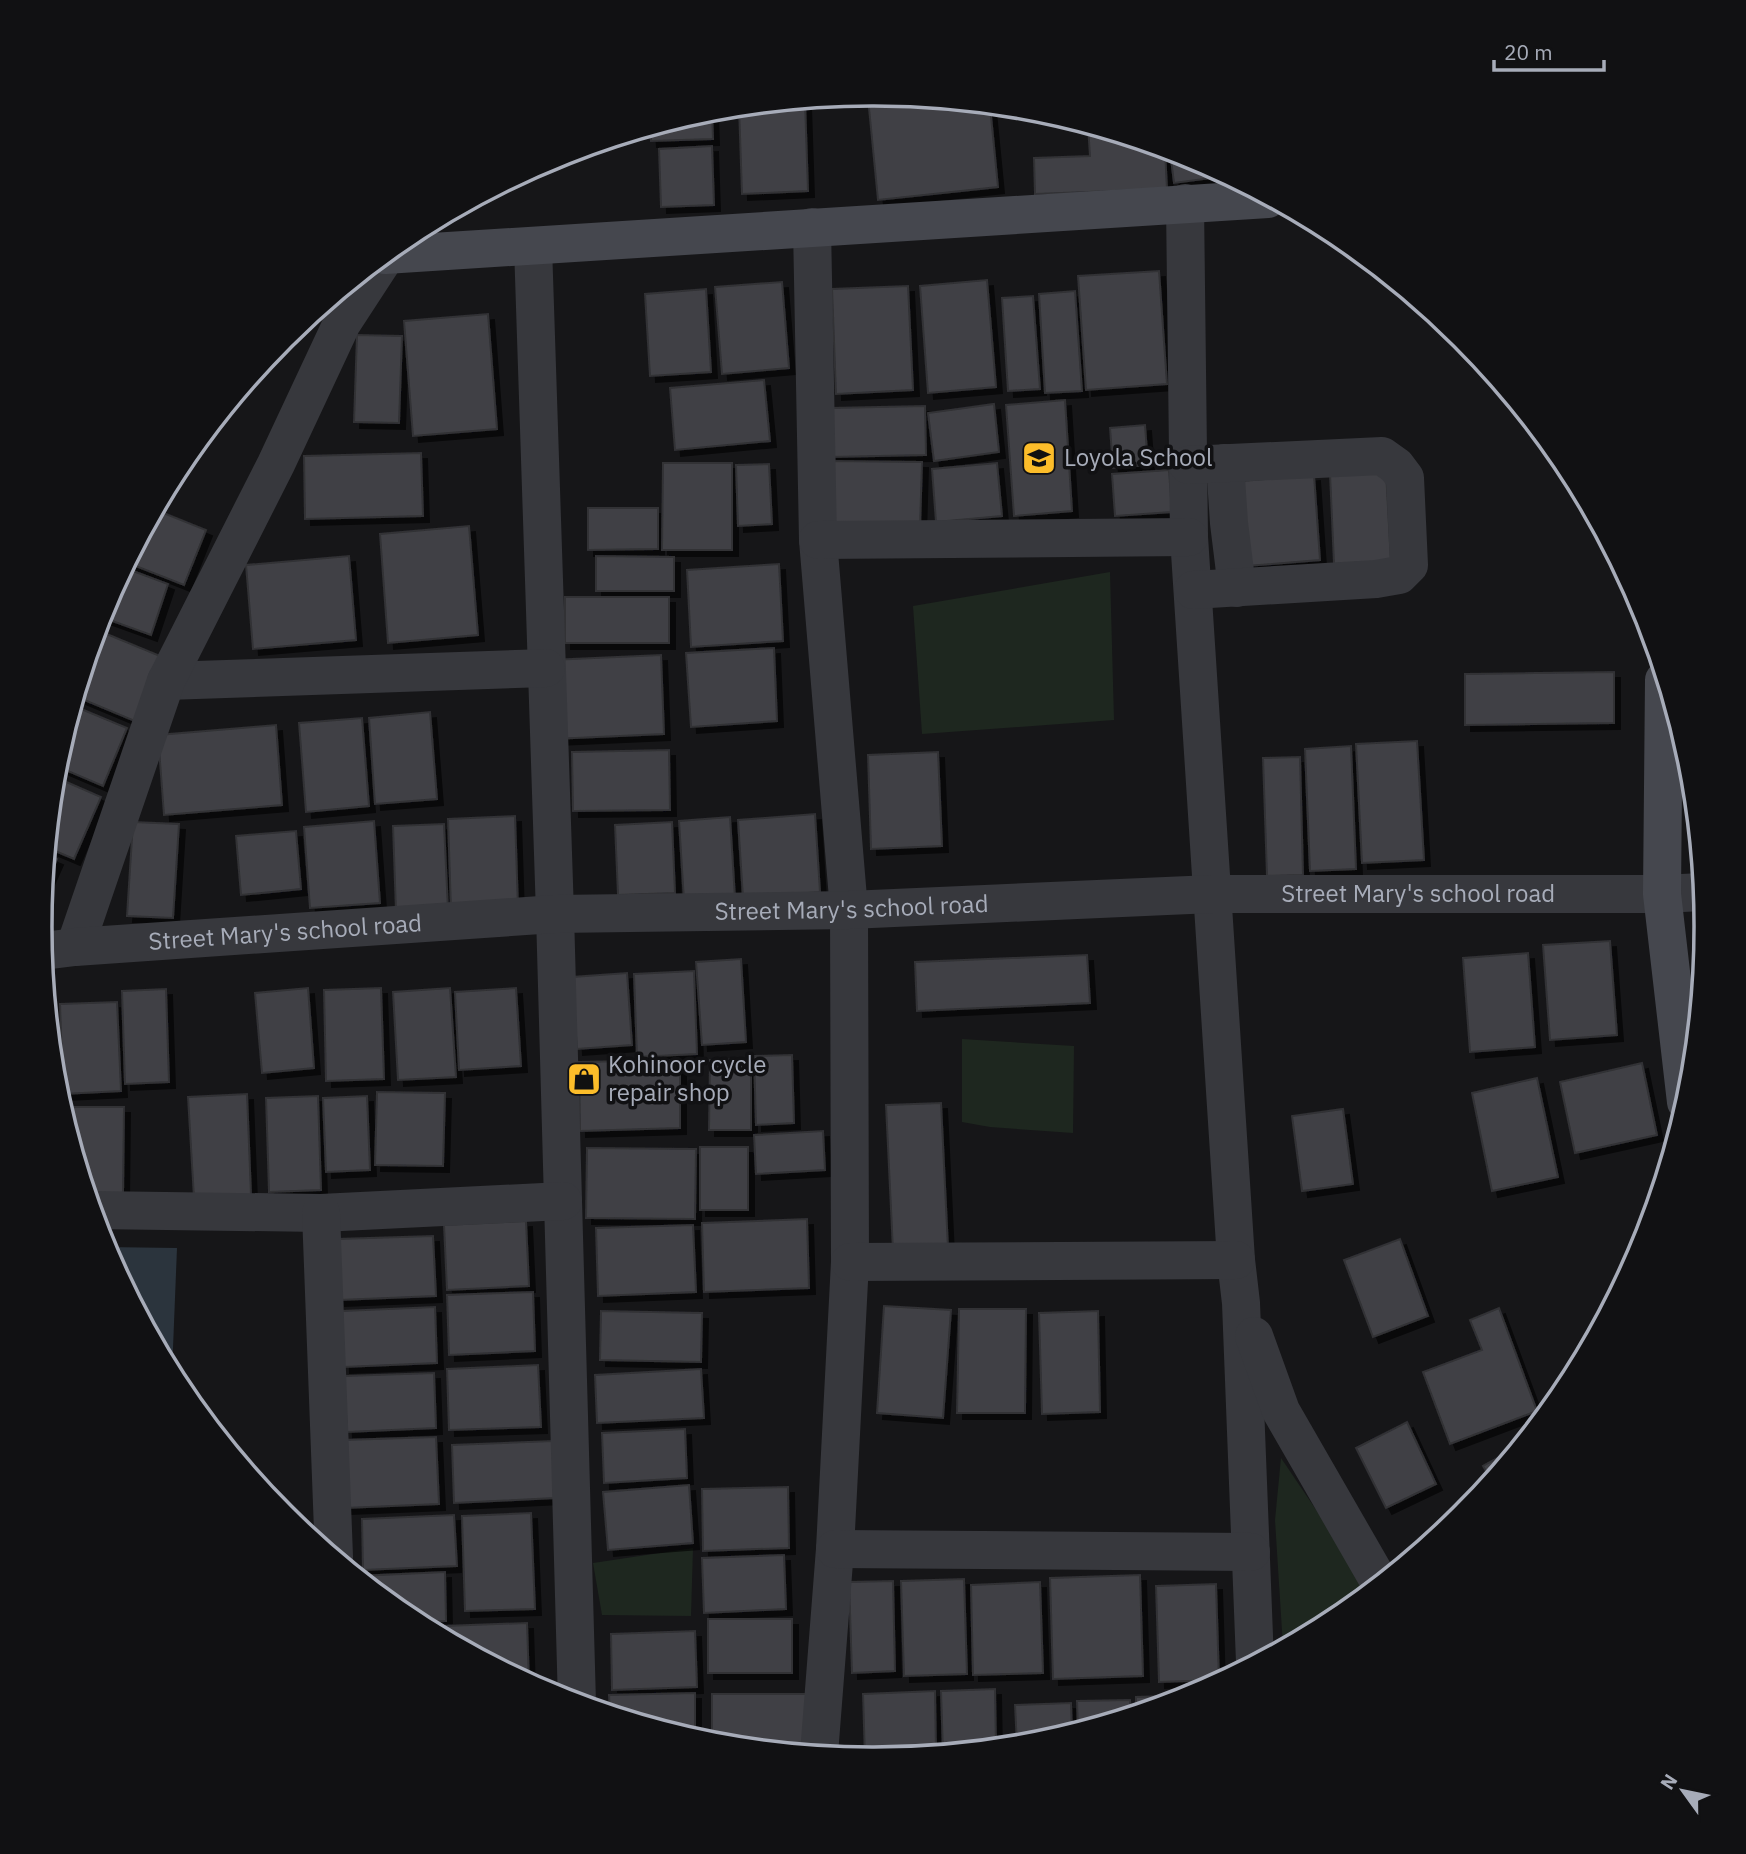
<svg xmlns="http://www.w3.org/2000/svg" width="1746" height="1854" font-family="'IBM Plex Sans',sans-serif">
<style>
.green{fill:#1e271f}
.water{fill:#2b343d}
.building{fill:#404145;stroke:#303034;stroke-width:2;filter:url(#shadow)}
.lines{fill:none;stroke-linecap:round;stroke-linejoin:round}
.street{stroke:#37383d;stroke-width:38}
.secondary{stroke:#45474e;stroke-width:38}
.labels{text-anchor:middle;stroke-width:7;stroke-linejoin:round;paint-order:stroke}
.poi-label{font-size:24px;fill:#a7acb9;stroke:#111113;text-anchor:start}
.street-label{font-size:24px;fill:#a7acb9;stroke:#111113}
.rim{fill:none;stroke:#a7acb9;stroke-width:3.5}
</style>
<defs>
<filter id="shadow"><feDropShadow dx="6" dy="6" stdDeviation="0" flood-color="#0009"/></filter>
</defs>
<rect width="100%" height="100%" fill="#161618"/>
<g class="green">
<path d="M 1110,572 L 1114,720 L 922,734 L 913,606 Z"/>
<path d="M 962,1039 L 1074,1046 L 1073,1133 L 990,1127 L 962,1122 Z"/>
<path d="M 1281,1458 L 1371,1591 L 1335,1620 L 1283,1647 L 1275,1520 Z"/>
<path d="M 693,1548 L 691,1616 L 602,1615 L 593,1563 Z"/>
</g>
<path class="water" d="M 105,1247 L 177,1248 L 172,1373 Z"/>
<g class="building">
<path d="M 887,96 L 990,106 L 998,187 L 878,200 L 868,98 Z"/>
<path d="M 805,101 L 808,191 L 742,194 L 739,107 Z"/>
<path d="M 712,110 L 713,139 L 651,141 L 650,128 Z"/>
<path d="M 1088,126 L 1148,144 L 1148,148 L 1165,150 L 1167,189 L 1035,194 L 1034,158 L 1090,156 Z"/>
<path d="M 712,146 L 714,205 L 661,207 L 659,149 Z"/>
<path d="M 1170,151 L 1192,158 L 1210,168 L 1212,178 L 1174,183 Z"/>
<path d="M 1215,170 L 1233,180 L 1217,182 Z"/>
<path d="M 1159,271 L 1167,384 L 1086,390 L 1078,276 Z"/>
<path d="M 987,280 L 996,387 L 928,393 L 920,286 Z"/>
<path d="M 782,282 L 789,368 L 722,374 L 715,287 Z"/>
<path d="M 908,286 L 913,390 L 836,394 L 832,289 Z"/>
<path d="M 706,289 L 711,372 L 650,376 L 645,294 Z"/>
<path d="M 1075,291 L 1082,391 L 1045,393 L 1039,294 Z"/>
<path d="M 1033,296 L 1040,389 L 1008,391 L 1002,298 Z"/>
<path d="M 488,314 L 497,429 L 413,436 L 404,321 Z"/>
<path d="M 357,335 L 402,336 L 399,423 L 354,422 Z"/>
<path d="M 764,380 L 770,441 L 675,450 L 670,388 Z"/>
<path d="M 1065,400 L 1072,511 L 1014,516 L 1006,405 Z"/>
<path d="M 994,404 L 999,452 L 934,461 L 928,413 Z"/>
<path d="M 925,406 L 926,455 L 831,457 L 830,408 Z"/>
<path d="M 1145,425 L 1148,465 L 1113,468 L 1110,428 Z"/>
<path d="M 421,453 L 423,516 L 305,519 L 304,456 Z"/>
<path d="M 831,461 L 922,462 L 920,528 L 830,527 Z"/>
<path d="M 663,463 L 732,463 L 732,550 L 662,550 Z"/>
<path d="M 997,463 L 1002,516 L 936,522 L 932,469 Z"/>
<path d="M 769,464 L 772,524 L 738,526 L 736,465 Z"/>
<path d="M 1169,470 L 1172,512 L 1115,516 L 1112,474 Z"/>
<path d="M 1386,471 L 1391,561 L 1334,564 L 1330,474 Z"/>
<path d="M 1314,475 L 1320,560 L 1247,566 L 1241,481 Z"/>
<path d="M 588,508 L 658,508 L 658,549 L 588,550 Z"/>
<path d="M 156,510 L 206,530 L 184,585 L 128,563 Z"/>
<path d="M 469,526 L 478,635 L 388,643 L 380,534 Z"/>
<path d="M 349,556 L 356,640 L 253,649 L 246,565 Z"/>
<path d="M 596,556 L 674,557 L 674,591 L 596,591 Z"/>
<path d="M 779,564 L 783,641 L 691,647 L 687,570 Z"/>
<path d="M 125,568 L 168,584 L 151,635 L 101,617 Z"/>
<rect x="565" y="597" width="104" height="46"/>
<path d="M 97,630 L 165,658 L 137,722 L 77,697 Z"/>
<path d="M 774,648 L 777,721 L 691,727 L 686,653 Z"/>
<path d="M 661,655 L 664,734 L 553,739 L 550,660 Z"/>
<path d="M 1614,672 L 1614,723 L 1465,725 L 1465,674 Z"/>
<path d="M 74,706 L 127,728 L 103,786 L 56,766 Z"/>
<path d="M 430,712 L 437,799 L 375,804 L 369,718 Z"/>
<path d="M 362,718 L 369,806 L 306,812 L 299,723 Z"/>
<path d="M 276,725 L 282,805 L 164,815 L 158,735 Z"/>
<path d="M 1417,741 L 1424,860 L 1362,863 L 1356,744 Z"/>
<path d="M 1351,746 L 1356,869 L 1310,871 L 1305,749 Z"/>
<path d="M 669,750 L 670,810 L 573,811 L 572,752 Z"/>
<path d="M 938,752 L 942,846 L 871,849 L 868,755 Z"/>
<path d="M 1300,757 L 1303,875 L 1267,876 L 1263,758 Z"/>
<path d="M 55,777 L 101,797 L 74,859 L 48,848 Z"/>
<path d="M 815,814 L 820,892 L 743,898 L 738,820 Z"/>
<path d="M 515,816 L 518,908 L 451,910 L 448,819 Z"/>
<path d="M 730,817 L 735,898 L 684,901 L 679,821 Z"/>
<path d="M 374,821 L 380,903 L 310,908 L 304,827 Z"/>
<path d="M 133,822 L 179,824 L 173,918 L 127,916 Z"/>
<path d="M 672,822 L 675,893 L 618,895 L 615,825 Z"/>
<path d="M 444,824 L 448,910 L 396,912 L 393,826 Z"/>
<path d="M 296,831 L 301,889 L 241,895 L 236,836 Z"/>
<path d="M 47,855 L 57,859 L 44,888 Z"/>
<path d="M 1610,941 L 1617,1035 L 1550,1040 L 1543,945 Z"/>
<path d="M 1528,953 L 1535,1047 L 1470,1052 L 1463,958 Z"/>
<path d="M 1087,955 L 1090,1003 L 917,1011 L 915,962 Z"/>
<path d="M 741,959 L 746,1042 L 702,1045 L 696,962 Z"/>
<path d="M 694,971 L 697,1054 L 637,1057 L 634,974 Z"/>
<path d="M 627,973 L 632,1045 L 577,1049 L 572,977 Z"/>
<path d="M 308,988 L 314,1068 L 262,1073 L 255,993 Z"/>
<path d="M 381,988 L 384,1079 L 326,1081 L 324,990 Z"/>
<path d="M 450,988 L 456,1077 L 398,1080 L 393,992 Z"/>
<path d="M 516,988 L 521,1066 L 459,1070 L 455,992 Z"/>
<path d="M 166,989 L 169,1082 L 125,1084 L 122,991 Z"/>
<path d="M 117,1002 L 121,1091 L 63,1094 L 60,1004 Z"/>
<path d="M 792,1055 L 794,1123 L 756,1125 L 754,1056 Z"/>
<path d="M 751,1059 L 751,1130 L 709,1130 L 710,1060 Z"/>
<path d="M 680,1060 L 680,1128 L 580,1131 L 579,1062 Z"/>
<path d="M 1642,1063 L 1657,1135 L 1575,1153 L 1560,1082 Z"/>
<path d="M 1537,1078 L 1558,1177 L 1492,1191 L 1472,1093 Z"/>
<path d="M 377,1092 L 445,1093 L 443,1166 L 375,1165 Z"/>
<path d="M 247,1094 L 251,1195 L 194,1198 L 188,1097 Z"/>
<path d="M 318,1096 L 321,1190 L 269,1192 L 266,1098 Z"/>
<path d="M 367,1096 L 370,1170 L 326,1172 L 323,1098 Z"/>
<path d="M 941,1103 L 948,1248 L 893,1251 L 886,1105 Z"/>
<path d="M 67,1107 L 124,1107 L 123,1196 L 88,1196 L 67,1125 Z"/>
<path d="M 1343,1109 L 1353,1184 L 1302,1191 L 1292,1116 Z"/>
<path d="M 823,1131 L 825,1170 L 756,1174 L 754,1135 Z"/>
<rect x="700" y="1147" width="48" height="63"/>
<path d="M 587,1148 L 696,1149 L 695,1219 L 586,1218 Z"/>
<path d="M 807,1219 L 809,1288 L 704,1292 L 702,1223 Z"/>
<path d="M 526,1221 L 529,1286 L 447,1290 L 444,1225 Z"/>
<path d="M 693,1225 L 696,1292 L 598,1296 L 596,1228 Z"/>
<path d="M 433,1236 L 436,1296 L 339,1300 L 337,1239 Z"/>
<path d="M 1400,1239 L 1428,1316 L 1373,1337 L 1344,1260 Z"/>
<path d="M 533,1292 L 535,1351 L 449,1355 L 447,1295 Z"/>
<path d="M 884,1306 L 951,1310 L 943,1418 L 877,1413 Z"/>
<path d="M 435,1307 L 437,1363 L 344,1367 L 342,1311 Z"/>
<path d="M 1499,1308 L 1537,1411 L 1450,1444 L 1423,1372 L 1482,1350 L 1470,1320 Z"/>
<path d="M 959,1309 L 1026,1309 L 1025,1413 L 957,1413 Z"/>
<path d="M 601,1311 L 702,1313 L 701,1362 L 600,1360 Z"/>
<path d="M 1098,1311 L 1100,1412 L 1042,1414 L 1039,1313 Z"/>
<path d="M 538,1365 L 541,1427 L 449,1430 L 447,1369 Z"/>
<path d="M 701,1369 L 704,1418 L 597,1423 L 595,1375 Z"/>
<path d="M 434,1373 L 436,1428 L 347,1432 L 344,1376 Z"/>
<path d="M 1407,1422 L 1436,1484 L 1386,1508 L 1356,1448 Z"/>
<path d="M 685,1429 L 687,1478 L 604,1483 L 602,1433 Z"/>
<path d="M 436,1437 L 439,1504 L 345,1508 L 343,1440 Z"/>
<path d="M 553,1441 L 555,1498 L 454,1503 L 452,1445 Z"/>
<path d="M 1519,1446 L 1491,1480 L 1483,1466 Z"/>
<path d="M 689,1485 L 693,1543 L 608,1550 L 603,1492 Z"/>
<path d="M 788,1487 L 789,1548 L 703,1551 L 702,1489 Z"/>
<path d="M 531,1513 L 535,1609 L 465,1611 L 462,1516 Z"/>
<path d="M 454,1515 L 457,1566 L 363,1570 L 362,1519 Z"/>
<path d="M 784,1555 L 786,1609 L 704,1613 L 702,1558 Z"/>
<path d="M 445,1572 L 446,1621 L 415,1622 L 358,1576 Z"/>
<path d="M 1140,1575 L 1143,1676 L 1053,1679 L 1050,1578 Z"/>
<path d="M 964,1579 L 967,1674 L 904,1676 L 901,1581 Z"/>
<path d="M 893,1581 L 895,1671 L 852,1673 L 849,1582 Z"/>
<path d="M 1040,1582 L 1043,1673 L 973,1675 L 971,1585 Z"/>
<path d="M 1216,1584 L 1219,1680 L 1159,1682 L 1156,1586 Z"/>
<rect x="708" y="1619" width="84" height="54"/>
<path d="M 527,1623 L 529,1683 L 445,1638 L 444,1626 Z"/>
<path d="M 695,1631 L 697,1687 L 612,1690 L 611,1634 Z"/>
<path d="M 995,1689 L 996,1748 L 943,1753 L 941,1691 Z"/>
<path d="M 935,1691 L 936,1753 L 865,1759 L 863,1694 Z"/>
<path d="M 695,1693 L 695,1739 L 610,1713 L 609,1695 Z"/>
<path d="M 712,1694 L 807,1694 L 806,1753 L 712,1744 Z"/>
<path d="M 1194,1695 L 1191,1697 L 1136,1713 L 1136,1697 Z"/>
<path d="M 1130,1700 L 1131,1715 L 1078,1731 L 1077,1701 Z"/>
<path d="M 1071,1703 L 1072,1733 L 1035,1744 L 1017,1746 L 1015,1705 Z"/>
</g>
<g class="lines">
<g class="street">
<path d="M 1185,203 L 1189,537 L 1236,1260 L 1241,1303 L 1255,1662"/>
<path d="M 812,227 L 818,540 L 849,910 L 850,1262 L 835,1549 L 819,1754"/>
<path d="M 533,246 L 555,914 L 577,1703"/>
<path d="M 1225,463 L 1229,523 L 1237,588"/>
<path d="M 1188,465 L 1382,456 L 1396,466 L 1405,478 L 1409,565 L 1399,575 L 1376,579 L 1193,590"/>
<path d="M 818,540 L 1189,537"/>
<path d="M 166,681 L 546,668"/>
<path d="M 75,947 L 166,681 L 276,464 L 342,323 L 387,254"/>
<path id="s1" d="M 43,951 L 75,947 L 555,914 L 849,910 L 1212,894 L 1662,894 L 1702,892"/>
<path d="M 93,1210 L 321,1213 L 563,1201"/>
<path d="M 321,1213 L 334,1557"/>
<path d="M 850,1262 L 1236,1260"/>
<path d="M 1254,1336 L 1281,1411 L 1380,1583"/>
<path d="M 835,1549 L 1251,1552"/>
</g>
<g class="secondary">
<path d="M 385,255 L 1268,199"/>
<path d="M 1664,680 L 1662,894 L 1686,1102"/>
</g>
</g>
<defs>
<g id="school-square" transform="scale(1.75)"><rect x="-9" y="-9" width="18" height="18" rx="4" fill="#fcbd2a" stroke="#111113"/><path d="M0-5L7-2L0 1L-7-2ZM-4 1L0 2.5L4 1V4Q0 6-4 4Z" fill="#111"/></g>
<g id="shop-square" transform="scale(1.75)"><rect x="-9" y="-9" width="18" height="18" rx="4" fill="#fcbd2a" stroke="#111113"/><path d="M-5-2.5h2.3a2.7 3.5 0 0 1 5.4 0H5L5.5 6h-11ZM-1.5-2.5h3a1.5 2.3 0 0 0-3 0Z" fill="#111"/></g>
</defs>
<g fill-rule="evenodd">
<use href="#school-square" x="1039" y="458"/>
<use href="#shop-square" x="584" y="1079"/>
</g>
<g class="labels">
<g class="poi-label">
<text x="1064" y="466">Loyola School</text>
<text x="608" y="1073">Kohinoor cycle<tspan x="608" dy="28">repair shop</tspan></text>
</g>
<g class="street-label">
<text dy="8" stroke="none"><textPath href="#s1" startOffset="1377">Street Mary's school road</textPath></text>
<text dy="8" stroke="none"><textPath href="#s1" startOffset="810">Street Mary's school road</textPath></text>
<text dy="8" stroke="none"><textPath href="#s1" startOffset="243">Street Mary's school road</textPath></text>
</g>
</g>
<path d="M0 0H1746V1854H0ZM872 106H874A820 820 0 0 1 1694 926V927A820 820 0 0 1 874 1747H872A820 820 0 0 1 52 927V926A820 820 0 0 1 872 106Z" fill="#111113" fill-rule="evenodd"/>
<path class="rim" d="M872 106H874A820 820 0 0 1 1694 926V927A820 820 0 0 1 874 1747H872A820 820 0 0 1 52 927V926A820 820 0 0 1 872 106Z"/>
<g transform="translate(1683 1791) rotate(303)" stroke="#111113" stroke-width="5" paint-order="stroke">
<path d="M0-5L12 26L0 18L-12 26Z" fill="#a7acb9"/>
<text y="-10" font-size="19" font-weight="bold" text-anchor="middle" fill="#a7acb9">N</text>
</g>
<path d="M1494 60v10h110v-10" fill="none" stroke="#a7acb9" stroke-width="3.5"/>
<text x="1504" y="60" font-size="21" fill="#a7acb9" stroke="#111113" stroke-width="5" paint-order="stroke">20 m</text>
</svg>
